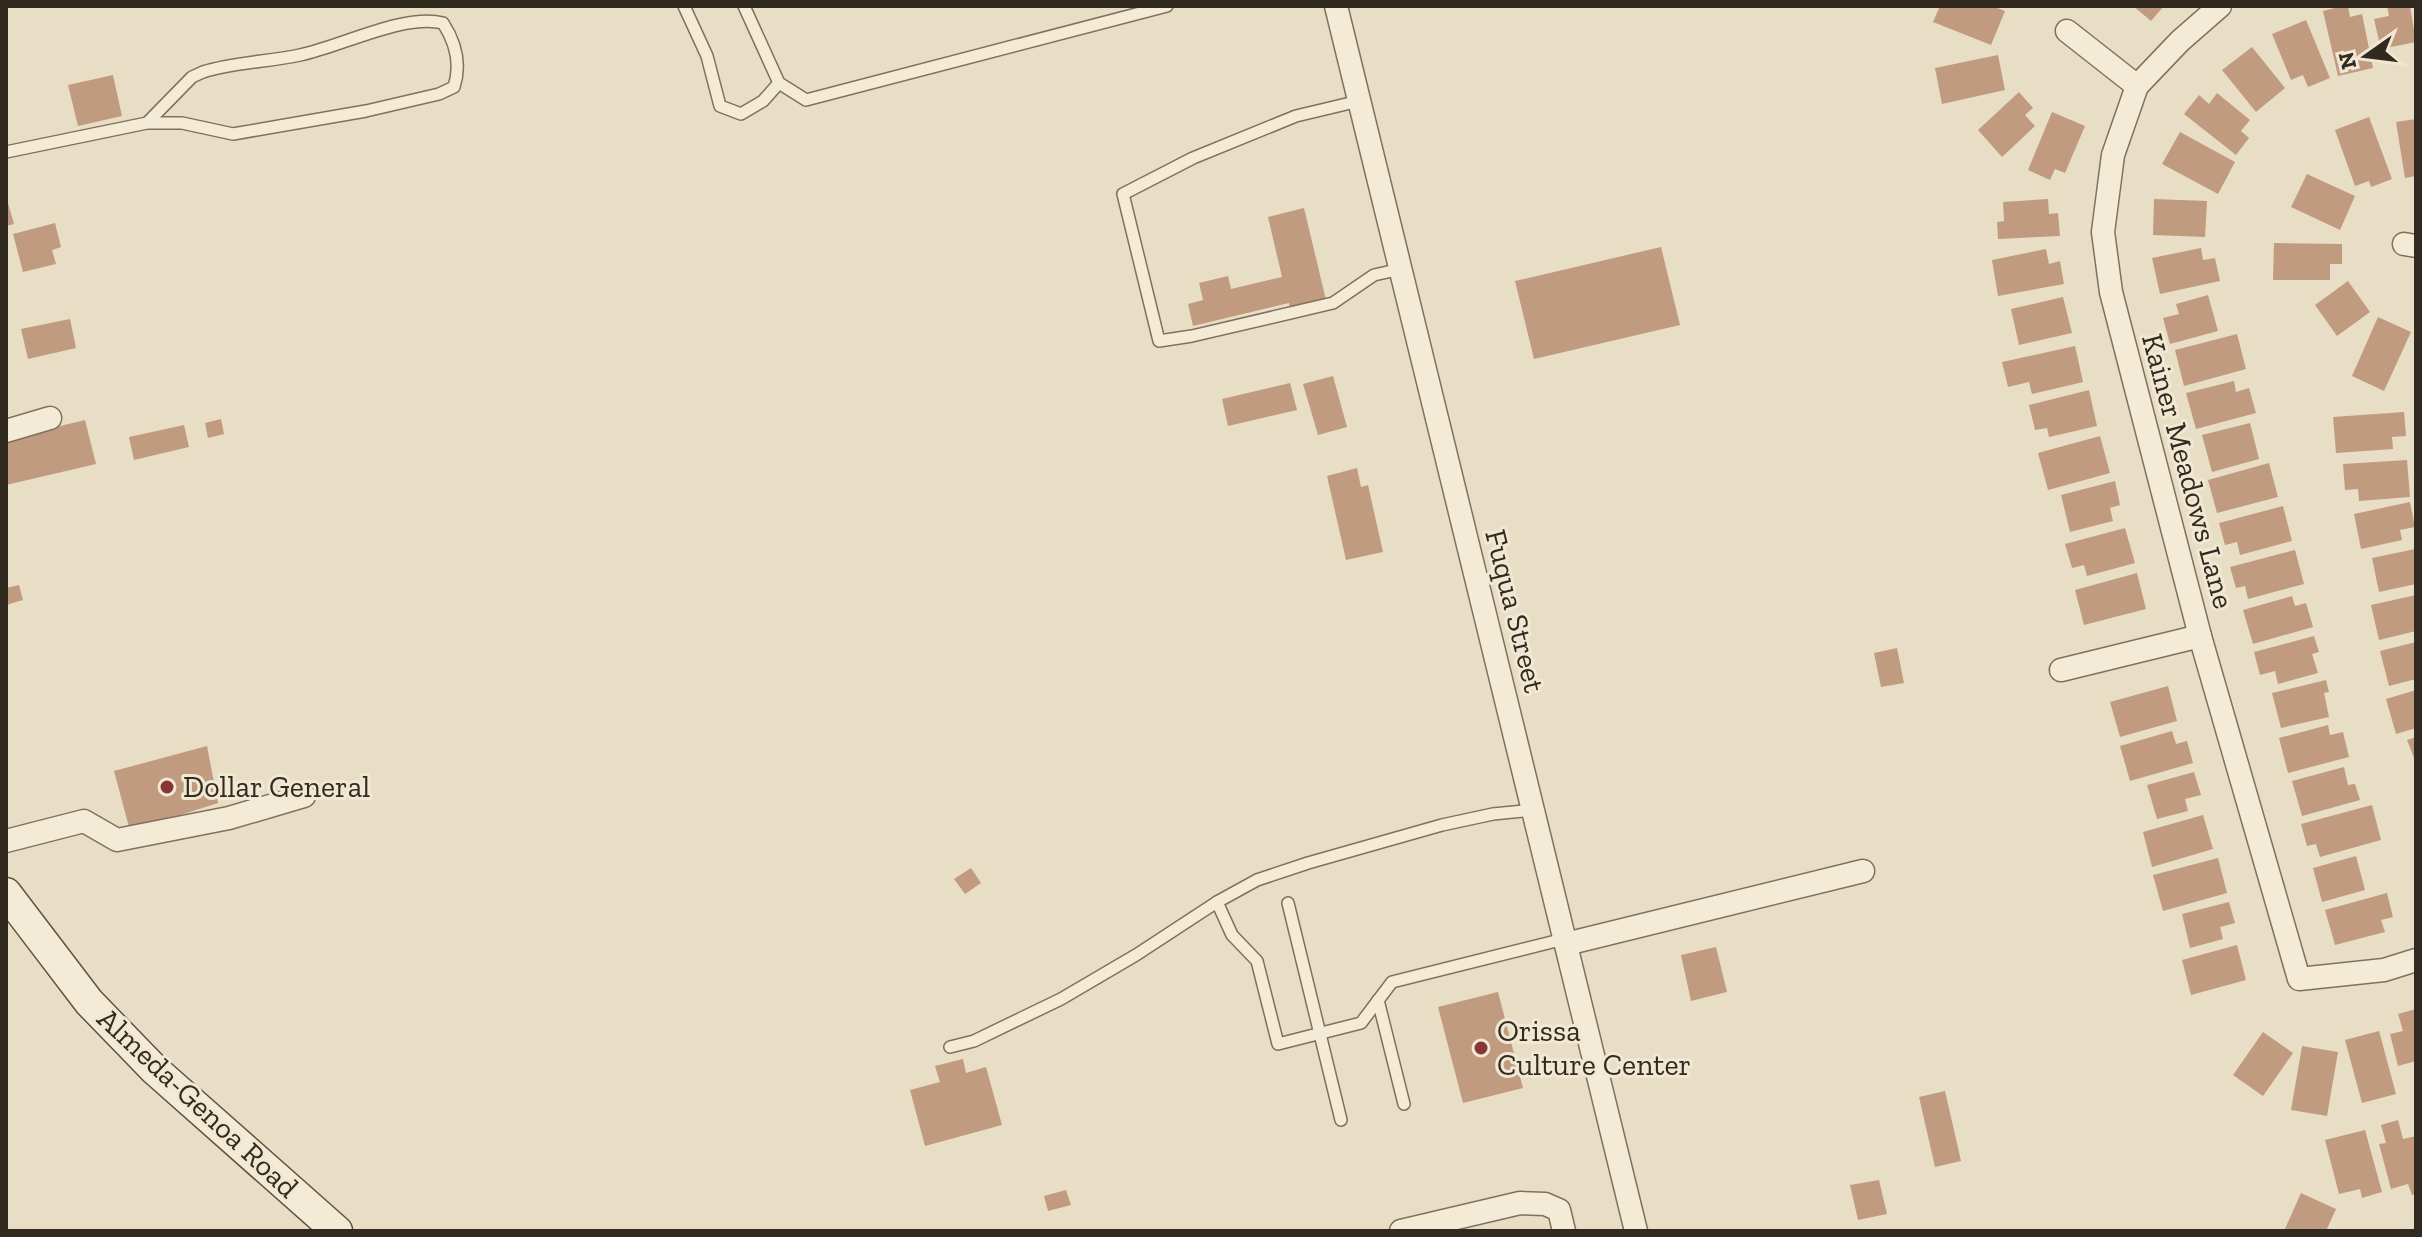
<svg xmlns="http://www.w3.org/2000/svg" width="2422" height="1237" font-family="'Zilla Slab',serif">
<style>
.building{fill:#c19b7f}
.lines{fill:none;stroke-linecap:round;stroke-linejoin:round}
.lane-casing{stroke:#80705d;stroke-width:14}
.street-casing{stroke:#80705d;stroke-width:25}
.secondary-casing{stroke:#625140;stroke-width:33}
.lane{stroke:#f4ebd7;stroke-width:11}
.street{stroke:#f4ebd7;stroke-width:22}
.secondary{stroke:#f4ebd7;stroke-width:30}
.poi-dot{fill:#883535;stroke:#f0e8d3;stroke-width:3}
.labels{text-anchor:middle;stroke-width:6;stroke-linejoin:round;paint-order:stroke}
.street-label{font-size:30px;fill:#32291f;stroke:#f0e8d3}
.poi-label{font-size:30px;fill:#32291f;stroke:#f0e8d3;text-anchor:start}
</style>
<rect width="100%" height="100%" fill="#e8dec5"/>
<g class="building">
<path d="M 1940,6 L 1992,6 L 2005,11 L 1991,45 L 1933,22 Z"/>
<path d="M 2133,6 L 2164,6 L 2151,21 Z"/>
<path d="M 2343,6 L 2348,6 L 2350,17 L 2362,14 L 2373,68 L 2338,76 L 2323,11 Z"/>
<path d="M 2387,6 L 2410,6 L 2416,42 L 2381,49 L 2374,19 L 2389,16 Z"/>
<path d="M 2306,20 L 2330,78 L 2308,87 L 2303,75 L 2291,80 L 2272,34 Z"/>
<path d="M 2252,47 L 2285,88 L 2256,112 L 2222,70 Z"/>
<path d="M 1998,55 L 2005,90 L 1942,104 L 1935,68 Z"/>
<path d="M 113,75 L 122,116 L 78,126 L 68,85 Z"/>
<path d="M 2019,92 L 2033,108 L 2025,115 L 2035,126 L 2002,157 L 1978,130 Z"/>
<path d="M 2217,93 L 2250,120 L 2241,131 L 2249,138 L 2236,155 L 2184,114 L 2199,95 L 2209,104 Z"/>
<path d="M 2052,112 L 2085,126 L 2065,173 L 2055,169 L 2050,180 L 2028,170 Z"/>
<path d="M 2369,117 L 2392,179 L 2371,187 L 2369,181 L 2355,186 L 2335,130 Z"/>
<path d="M 2416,119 L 2416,176 L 2405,178 L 2396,122 Z"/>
<path d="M 2180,132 L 2235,162 L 2218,194 L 2162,164 Z"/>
<path d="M 2307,174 L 2355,196 L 2340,230 L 2291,207 Z"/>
<path d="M 6,196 L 14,224 L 6,226 Z"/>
<path d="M 2048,199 L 2049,214 L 2058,213 L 2060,236 L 1998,239 L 1997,222 L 2004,221 L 2003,202 Z"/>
<path d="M 2154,199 L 2207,201 L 2205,237 L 2153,235 Z"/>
<path d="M 1304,208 L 1326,300 L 1290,309 L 1289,303 L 1193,326 L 1188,304 L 1203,300 L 1199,283 L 1228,276 L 1231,289 L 1282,277 L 1268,217 Z"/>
<path d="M 55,223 L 61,247 L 52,250 L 56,264 L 23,272 L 13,234 Z"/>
<path d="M 2274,243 L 2342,244 L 2342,264 L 2330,264 L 2330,280 L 2273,280 Z"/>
<path d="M 1661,247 L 1680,325 L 1534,359 L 1515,281 Z"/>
<path d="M 2201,248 L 2203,260 L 2215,258 L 2220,281 L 2160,294 L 2152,258 Z"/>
<path d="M 2046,249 L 2049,264 L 2060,261 L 2064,284 L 1998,296 L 1992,260 Z"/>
<path d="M 2348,281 L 2370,312 L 2337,336 L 2315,305 Z"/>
<path d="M 2208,295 L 2218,331 L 2170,344 L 2163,318 L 2179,314 L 2176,304 Z"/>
<path d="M 2063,297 L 2072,333 L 2019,345 L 2011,309 Z"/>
<path d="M 2378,317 L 2411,332 L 2384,391 L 2352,376 Z"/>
<path d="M 70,319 L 76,348 L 28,359 L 21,329 Z"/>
<path d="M 2237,334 L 2246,369 L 2184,386 L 2175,350 Z"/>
<path d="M 2075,346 L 2083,382 L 2032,394 L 2029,382 L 2008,387 L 2002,362 Z"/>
<path d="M 1333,376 L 1347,427 L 1318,435 L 1303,384 Z"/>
<path d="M 2234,381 L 2236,392 L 2249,388 L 2256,413 L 2196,429 L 2186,393 Z"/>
<path d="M 1290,383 L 1297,410 L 1228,426 L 1222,399 Z"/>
<path d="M 2089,390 L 2097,426 L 2049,437 L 2047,428 L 2035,430 L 2029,405 Z"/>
<path d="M 2404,412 L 2406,436 L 2392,437 L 2393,449 L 2336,453 L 2333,417 Z"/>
<path d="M 221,419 L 224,434 L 208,438 L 205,423 Z"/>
<path d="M 85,420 L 96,464 L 6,485 L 6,439 Z"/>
<path d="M 2250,423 L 2259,459 L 2212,472 L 2202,435 Z"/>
<path d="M 184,425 L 189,447 L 134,460 L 129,437 Z"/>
<path d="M 2100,436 L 2110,473 L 2048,490 L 2038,453 Z"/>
<path d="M 2407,460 L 2410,497 L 2359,501 L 2358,489 L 2345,490 L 2343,464 Z"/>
<path d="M 2269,463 L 2278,497 L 2217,513 L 2208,480 Z"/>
<path d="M 1357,468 L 1361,487 L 1368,485 L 1383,552 L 1346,560 L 1327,476 Z"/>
<path d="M 2115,481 L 2120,505 L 2110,508 L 2113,521 L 2070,532 L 2061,495 Z"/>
<path d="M 2410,502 L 2415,527 L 2400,530 L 2402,540 L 2361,549 L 2354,514 Z"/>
<path d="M 2283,506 L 2292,541 L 2240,555 L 2237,542 L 2225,545 L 2219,523 Z"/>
<path d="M 2125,528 L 2135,563 L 2087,576 L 2084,565 L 2072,568 L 2065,544 Z"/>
<path d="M 2415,549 L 2416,584 L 2379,592 L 2372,558 Z"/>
<path d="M 2295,550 L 2304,584 L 2248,599 L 2245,586 L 2236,588 L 2230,567 Z"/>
<path d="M 2137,573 L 2146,609 L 2084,625 L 2075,590 Z"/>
<path d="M 19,585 L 23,600 L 6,605 L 6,588 Z"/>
<path d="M 2416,595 L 2416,631 L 2379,640 L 2371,605 Z"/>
<path d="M 2292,596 L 2295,606 L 2306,603 L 2313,627 L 2253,644 L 2243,610 Z"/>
<path d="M 2314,636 L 2319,652 L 2312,654 L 2318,673 L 2278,684 L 2275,671 L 2260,675 L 2254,652 Z"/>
<path d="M 2416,642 L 2416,679 L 2389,686 L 2380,651 Z"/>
<path d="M 1897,648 L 1904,683 L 1881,687 L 1874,653 Z"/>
<path d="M 2326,680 L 2329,692 L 2324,693 L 2329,717 L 2281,728 L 2272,693 Z"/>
<path d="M 2168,686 L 2177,721 L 2120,737 L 2110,702 Z"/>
<path d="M 2416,690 L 2416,728 L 2396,734 L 2386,699 Z"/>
<path d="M 2328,725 L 2330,735 L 2343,732 L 2349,757 L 2288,773 L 2279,738 Z"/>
<path d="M 2172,731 L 2176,744 L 2187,741 L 2193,763 L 2130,781 L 2120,746 Z"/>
<path d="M 2416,737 L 2416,763 L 2407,740 Z"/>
<path d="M 207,746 L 218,803 L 130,831 L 114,771 Z"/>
<path d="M 2344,767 L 2348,785 L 2355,784 L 2360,800 L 2302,816 L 2292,781 Z"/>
<path d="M 2194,772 L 2201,795 L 2185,799 L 2188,811 L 2157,819 L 2147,785 Z"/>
<path d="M 2372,805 L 2381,840 L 2320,857 L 2316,844 L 2307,846 L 2301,824 Z"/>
<path d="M 2203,815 L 2213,849 L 2152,867 L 2143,832 Z"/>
<path d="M 2356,856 L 2365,890 L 2322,902 L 2313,868 Z"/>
<path d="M 2218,858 L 2227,893 L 2163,911 L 2153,875 Z"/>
<path d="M 971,868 L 981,883 L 965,894 L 954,879 Z"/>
<path d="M 2387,893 L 2393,917 L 2381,920 L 2385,932 L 2335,945 L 2325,910 Z"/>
<path d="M 2229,902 L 2235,923 L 2220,927 L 2223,939 L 2190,948 L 2182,914 Z"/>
<path d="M 2237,945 L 2246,980 L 2191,995 L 2182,960 Z"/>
<path d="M 1716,947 L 1727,992 L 1691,1001 L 1681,955 Z"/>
<path d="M 1498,992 L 1523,1088 L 1463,1103 L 1438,1007 Z"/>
<path d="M 2416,1009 L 2416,1061 L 2398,1066 L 2390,1034 L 2403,1031 L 2398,1014 Z"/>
<path d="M 2379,1031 L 2396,1094 L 2362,1103 L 2345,1040 Z"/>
<path d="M 2263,1032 L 2293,1053 L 2263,1096 L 2233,1075 Z"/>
<path d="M 2302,1046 L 2338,1052 L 2327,1116 L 2291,1110 Z"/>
<path d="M 963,1059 L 966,1073 L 986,1067 L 1002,1125 L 925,1146 L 910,1090 L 940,1082 L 935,1066 Z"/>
<path d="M 1945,1091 L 1961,1161 L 1935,1167 L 1919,1097 Z"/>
<path d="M 2398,1120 L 2403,1139 L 2416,1136 L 2416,1194 L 2412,1195 L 2408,1184 L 2391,1189 L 2379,1144 L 2386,1143 L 2381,1125 Z"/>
<path d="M 2365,1130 L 2382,1192 L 2362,1198 L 2360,1189 L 2339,1194 L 2325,1140 Z"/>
<path d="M 1879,1180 L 1887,1214 L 1858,1220 L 1850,1185 Z"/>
<path d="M 1066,1190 L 1071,1205 L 1048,1211 L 1044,1196 Z"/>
<path d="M 2301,1193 L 2336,1209 L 2326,1231 L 2284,1231 Z"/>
</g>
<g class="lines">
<g class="lane-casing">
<g id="lane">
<path d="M 684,6 L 707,56 L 720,106 L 741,114 L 763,101 L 779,83"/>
<path d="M 744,6 L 779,83 L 806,100 L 1167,6"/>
<path d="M 1359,101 L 1296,116 L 1193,158 L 1123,194 L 1159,341 L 1192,336 L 1333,303 L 1374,275 L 1401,269"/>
<path d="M 6,152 L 147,123 L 182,123 L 233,134 L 366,111 L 439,94 L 454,87 C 461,65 456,43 443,23 C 404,13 340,47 300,55 C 268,62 234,62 203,72 L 192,77 L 147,123"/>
<path d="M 1217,902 L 1232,935 L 1257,961 L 1278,1044 L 1361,1023 L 1392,982 L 1564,939"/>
<path d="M 1288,903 L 1341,1120"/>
<path d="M 1378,1000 L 1404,1104"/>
<path d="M 950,1047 L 974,1041 L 1061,999 L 1136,955 L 1217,902 L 1257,880 L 1308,863 L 1442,825 L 1493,814 L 1533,810"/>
</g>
</g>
<g class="street-casing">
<g id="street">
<path d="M 1336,6 L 1636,1231"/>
<path d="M 2220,6 L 2180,41 L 2137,86 L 2113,155 L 2103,232 L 2111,292 L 2200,636 L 2299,979 L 2384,970 L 2416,960"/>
<path d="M 2067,31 L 2137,86"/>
<path d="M 2404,244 L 2416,246"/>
<path d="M 6,431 L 50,418"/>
<path d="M 2061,670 L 2200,636"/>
<path d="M 6,841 L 84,821 L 117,840 L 229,818 L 304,796"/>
<path d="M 1566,944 L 1863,871"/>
<path d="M 1401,1231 L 1520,1203 L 1545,1204 L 1559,1210 L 1564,1231"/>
</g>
</g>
<g class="secondary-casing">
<path id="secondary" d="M 6,893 L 89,1002 L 155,1070 L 337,1231"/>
</g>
<use href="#lane" class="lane"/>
<use href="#street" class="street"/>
<use href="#secondary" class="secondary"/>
</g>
<g class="poi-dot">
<circle cx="167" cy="787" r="8"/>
<circle cx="1481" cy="1048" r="8"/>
</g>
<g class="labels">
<g class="street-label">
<text transform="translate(2188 471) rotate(75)" y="10">Kainer Meadows Lane</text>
<text transform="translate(1515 611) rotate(76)" y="10">Fuqua Street</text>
<text transform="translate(198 1103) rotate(43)" y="10">Almeda-Genoa Road</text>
</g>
<g class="poi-label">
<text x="183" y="797">Dollar General</text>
<text x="1497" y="1041">Orissa<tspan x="1497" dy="34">Culture Center</tspan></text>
</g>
</g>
<rect width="2422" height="1237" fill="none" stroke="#32291f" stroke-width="16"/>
<g transform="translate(2366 56) rotate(256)" stroke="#f0e8d3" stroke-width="6" paint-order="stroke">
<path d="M0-6L14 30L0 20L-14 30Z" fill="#32291f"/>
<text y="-12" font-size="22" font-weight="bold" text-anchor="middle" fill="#32291f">N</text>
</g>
</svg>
